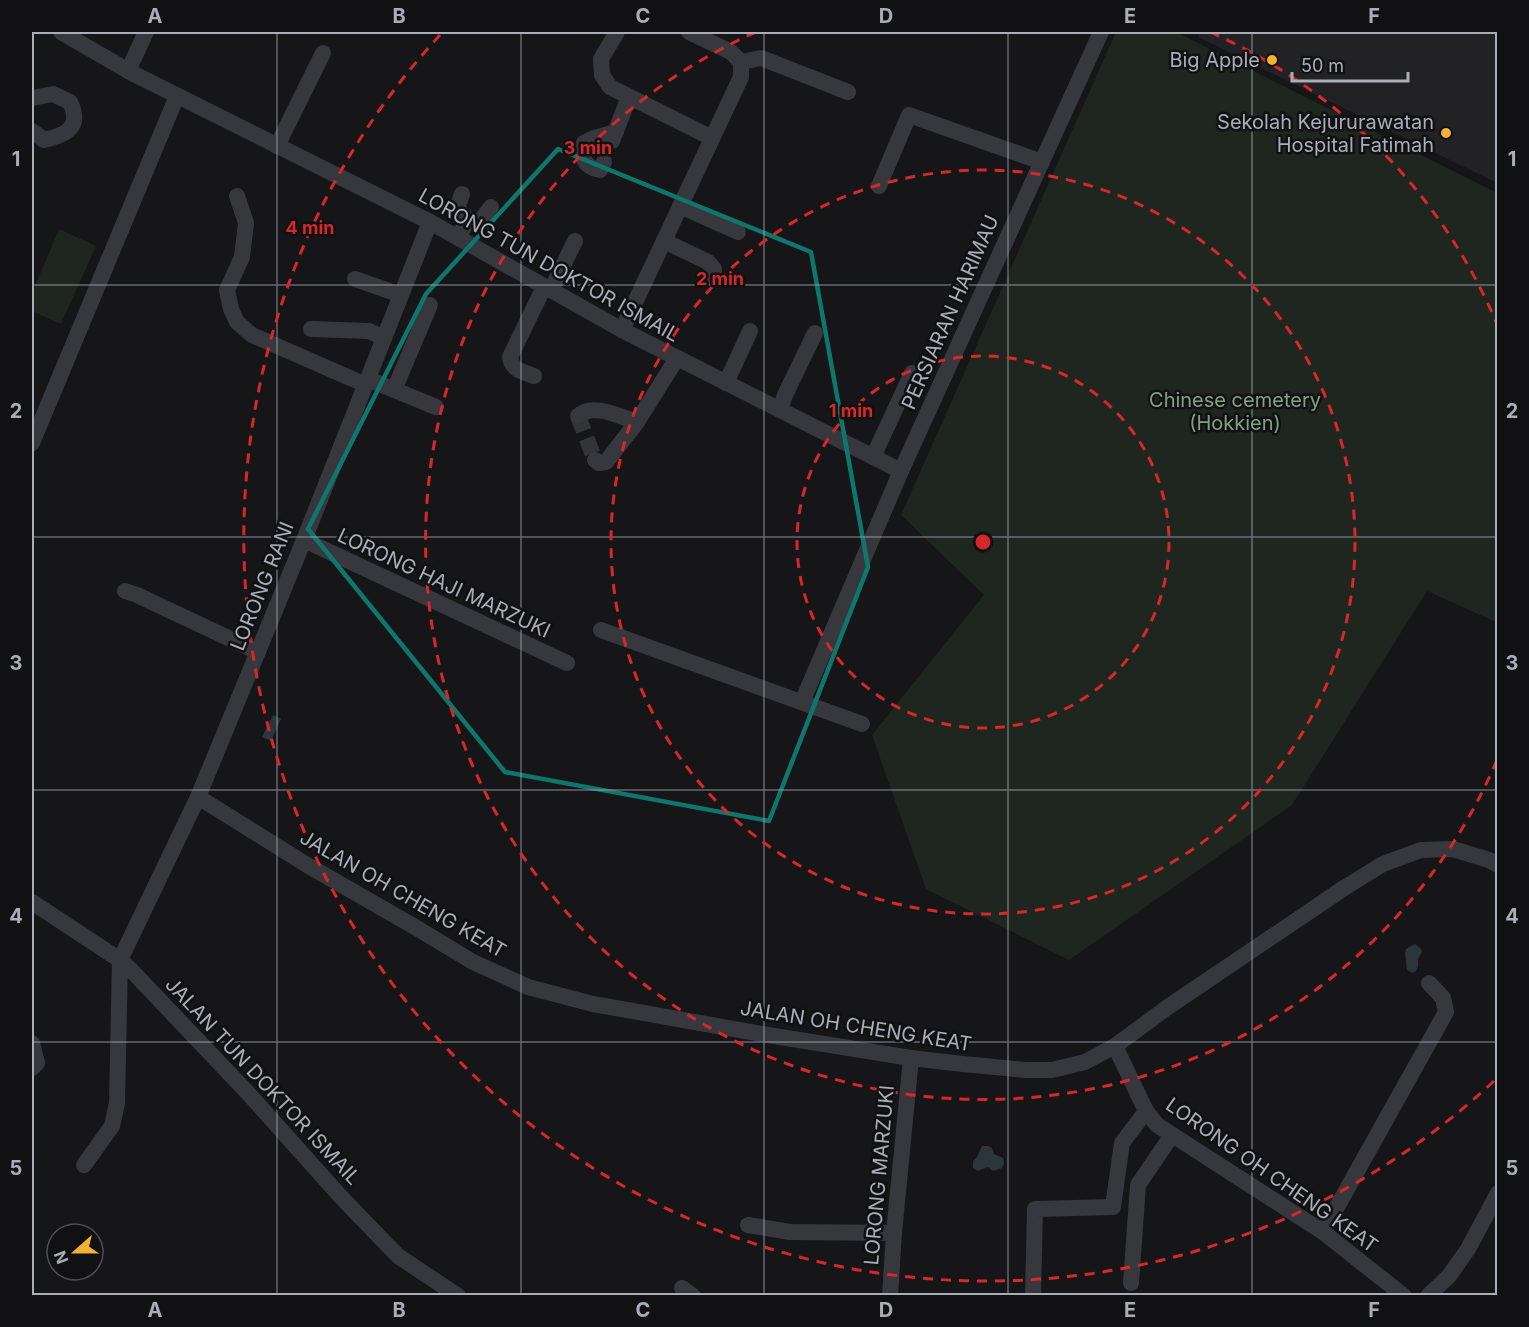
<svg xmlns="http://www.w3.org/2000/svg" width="1529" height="1327" font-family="Inter,sans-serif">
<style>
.built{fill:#222225}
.green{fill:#1e261f}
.water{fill:#2c353c}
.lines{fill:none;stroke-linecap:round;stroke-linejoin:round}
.minor-tunnel{stroke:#333438;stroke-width:16;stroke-dasharray:16 8;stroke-linecap:butt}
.minor{stroke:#37383d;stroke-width:16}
.marked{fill:none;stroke:#0f766e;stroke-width:4.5;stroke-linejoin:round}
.grid{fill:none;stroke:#a8adb8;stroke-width:1.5;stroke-opacity:0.55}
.ring{fill:none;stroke:#d62828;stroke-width:3;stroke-dasharray:10 8}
.poi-dot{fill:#f2b134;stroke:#111113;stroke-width:2}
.labels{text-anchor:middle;stroke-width:5;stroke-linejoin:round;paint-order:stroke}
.poi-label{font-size:20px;fill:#a8adb8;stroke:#111113;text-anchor:end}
.street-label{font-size:20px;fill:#a8adb8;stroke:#111113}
.park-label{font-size:20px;fill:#7fa381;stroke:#111113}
.centre{fill:#d62828;stroke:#111113;stroke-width:3}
.ring-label{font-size:18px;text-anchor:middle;font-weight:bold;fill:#d62828;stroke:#111113;stroke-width:5;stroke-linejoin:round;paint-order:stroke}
.neatline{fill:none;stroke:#a8adb8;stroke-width:2}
.grid-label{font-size:20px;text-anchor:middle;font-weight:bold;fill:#a8adb8}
</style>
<rect width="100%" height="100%" fill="#161618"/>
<path class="built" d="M 1201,32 L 1497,32 L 1497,183 L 1198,37 Z"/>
<g class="green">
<path d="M 1116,32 L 1176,32 L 1497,193 L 1498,623 L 1427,591 L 1292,805 L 1069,960 L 926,889 L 872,735 L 984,595 L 901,515 Z"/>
<path d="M 59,229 L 96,246 L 61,324 L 32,311 L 32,293 Z"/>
</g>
<g class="water">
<path d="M 273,715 L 281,719 L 271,741 L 262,737 Z"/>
<path d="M 1415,944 L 1421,949 L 1422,952 L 1418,959 L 1418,966 L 1416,971 L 1412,973 L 1407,970 L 1405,954 L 1406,949 Z"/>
<path d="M 982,1146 L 988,1146 L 992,1148 L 994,1154 L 1003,1158 L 1004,1163 L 1002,1168 L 993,1171 L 988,1167 L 978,1171 L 973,1168 L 973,1161 L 977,1157 Z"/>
</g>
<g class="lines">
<path class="minor-tunnel" d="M 578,416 L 595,460"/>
<g class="minor">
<path d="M 61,32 L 132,73 L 430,222 L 622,330 L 901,471"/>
<path d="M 617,32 L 601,59 L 602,75 L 610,87 L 712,138"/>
<path d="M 741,62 L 761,58 L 848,92"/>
<path d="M 128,71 L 146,32"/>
<path d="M 32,98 L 53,94 L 70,102 C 82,127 67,135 44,140 L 32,131"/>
<path d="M 612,141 L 629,97"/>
<path d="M 277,146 L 323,53"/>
<path d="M 604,162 L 600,170 C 584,167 581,158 584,143 L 594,138 L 616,132"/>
<path d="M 879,186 L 909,115 L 1042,162"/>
<path d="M 237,196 L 246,223 L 242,257 L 227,290 L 231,309 L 237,322 L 252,335 L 366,385"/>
<path d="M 680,206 L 738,232"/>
<path d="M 468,219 L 478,224 L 491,207"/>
<path d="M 458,238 L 468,219 L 460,213 L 458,205 L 462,194"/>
<path d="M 664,241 L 708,262 L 714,269 L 714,278"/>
<path d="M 355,279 L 401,295"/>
<path d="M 551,290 L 575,241"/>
<path d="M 311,329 L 369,331 L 384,338"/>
<path d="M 622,330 L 741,77 L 741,62 L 731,52 L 689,32"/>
<path d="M 534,376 C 524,372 511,370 510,357 L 544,287"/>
<path d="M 368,379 L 436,407"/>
<path d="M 726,383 L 750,331"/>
<path d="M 394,390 L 430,305"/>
<path d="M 780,410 L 785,395 L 815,333"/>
<path d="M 578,416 C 593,402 620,417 637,422"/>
<path d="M 32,443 L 177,96"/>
<path d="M 873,457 L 912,373"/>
<path d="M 595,460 L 599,463 L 606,462 L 637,422 L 677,358"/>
<path d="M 304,540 L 567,663"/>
<path d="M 125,591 L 137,595 L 258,652"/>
<path d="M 601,630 L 862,724"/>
<path d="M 802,702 L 901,471 L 1101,32"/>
<path d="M 198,797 L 307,865 L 415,927 L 473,962 L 528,987 L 593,1004 L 768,1035 L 911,1058 L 963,1064 L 1026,1070 L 1052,1070 L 1085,1062 L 1115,1046 L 1168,1007 L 1344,888 L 1383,864 L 1421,850 L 1453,849 L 1489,860 L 1498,865"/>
<path d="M 32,902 L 120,960 L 132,971 L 247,1092 L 341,1197 L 398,1256 L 458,1296"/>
<path d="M 32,1043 L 37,1063 L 32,1068"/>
<path d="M 1115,1046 L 1146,1111 L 1157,1125 L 1323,1232 L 1404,1296"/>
<path d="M 84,1165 L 112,1126 L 117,1103 L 120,960 L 198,797 L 304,540 L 430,222"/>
<path d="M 748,1225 L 790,1232 L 894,1233"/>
<path d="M 1323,1232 L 1446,1012 L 1443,998 L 1429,983"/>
<path d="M 1131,1283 L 1138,1185 L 1172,1135"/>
<path d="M 682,1288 L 693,1296"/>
<path d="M 890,1296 L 894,1233 L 911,1058"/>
<path d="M 1033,1296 L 1035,1209 L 1113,1207 L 1122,1143 L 1146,1111"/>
<path d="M 1428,1296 L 1449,1276 L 1468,1249 L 1498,1193"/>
</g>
</g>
<path class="marked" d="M 558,149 L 811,252 L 868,567 L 769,821 L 505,772 L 308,529 L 426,294 Z"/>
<path class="grid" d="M 277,32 L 277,1296M 521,32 L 521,1296M 764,32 L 764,1296M 1008,32 L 1008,1296M 1252,32 L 1252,1296M 32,285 L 1498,285M 32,537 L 1498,537M 32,790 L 1498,790M 32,1042 L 1498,1042"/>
<g class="ring">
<circle cx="983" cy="542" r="186"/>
<circle cx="983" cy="542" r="372"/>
<path d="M1497 760A558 558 0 1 1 756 32M1210 32A558 558 0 0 1 1497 324"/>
<path d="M1494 1081A743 743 0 0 1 440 35"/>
</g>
<g class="poi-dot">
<circle cx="1272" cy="60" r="6"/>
<circle cx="1446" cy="133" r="6"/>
</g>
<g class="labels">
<g class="poi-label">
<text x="1260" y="67">Big Apple</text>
<text x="1434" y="129">Sekolah Kejururawatan<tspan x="1434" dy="23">Hospital Fatimah</tspan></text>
</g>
<g class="street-label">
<text transform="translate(549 265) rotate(29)" y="7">LORONG TUN DOKTOR ISMAIL</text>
<text transform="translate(950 312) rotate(-66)" y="7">PERSIARAN HARIMAU</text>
<text transform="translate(444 583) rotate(25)" y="7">LORONG HAJI MARZUKI</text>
<text transform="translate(262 586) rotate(-68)" y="7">LORONG RANI</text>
<text transform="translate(403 894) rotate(30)" y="7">JALAN OH CHENG KEAT</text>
<text transform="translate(856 1026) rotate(9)" y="7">JALAN OH CHENG KEAT</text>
<text transform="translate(263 1081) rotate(47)" y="7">JALAN TUN DOKTOR ISMAIL</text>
<text transform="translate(879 1175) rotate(-85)" y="7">LORONG MARZUKI</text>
<text transform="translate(1272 1175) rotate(35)" y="7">LORONG OH CHENG KEAT</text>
</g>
<g class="park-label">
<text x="1235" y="407">Chinese cemetery<tspan x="1235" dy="23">(Hokkien)</tspan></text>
</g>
</g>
<circle cx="983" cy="542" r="9" class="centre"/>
<g class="ring-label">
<text x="588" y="154">3 min</text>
<text x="310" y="234">4 min</text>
<text x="720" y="285">2 min</text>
<text x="851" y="417">1 min</text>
</g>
<rect width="1529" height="1327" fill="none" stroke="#111113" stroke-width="66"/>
<g transform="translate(75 1252) rotate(249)"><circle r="28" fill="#111113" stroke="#4d4f55" stroke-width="1.5"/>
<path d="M0-4.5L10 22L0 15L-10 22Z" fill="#f2b134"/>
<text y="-9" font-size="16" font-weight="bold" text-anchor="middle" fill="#a8adb8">N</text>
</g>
<path d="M1292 72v9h116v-9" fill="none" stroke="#a8adb8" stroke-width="3"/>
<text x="1301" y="72" font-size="18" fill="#a8adb8" stroke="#111113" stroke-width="4.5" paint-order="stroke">50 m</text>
<rect x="33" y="33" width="1463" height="1261" class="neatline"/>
<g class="grid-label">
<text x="155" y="23">A</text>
<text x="399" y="23">B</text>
<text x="643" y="23">C</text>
<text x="886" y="23">D</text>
<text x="1130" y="23">E</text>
<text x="1374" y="23">F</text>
<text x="16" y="166">1</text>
<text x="1512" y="166">1</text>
<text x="16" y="418">2</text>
<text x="1512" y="418">2</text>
<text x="16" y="670">3</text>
<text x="1512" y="670">3</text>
<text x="16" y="923">4</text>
<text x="1512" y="923">4</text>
<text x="16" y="1175">5</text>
<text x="1512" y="1175">5</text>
<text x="155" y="1317">A</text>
<text x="399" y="1317">B</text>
<text x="643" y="1317">C</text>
<text x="886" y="1317">D</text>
<text x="1130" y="1317">E</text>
<text x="1374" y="1317">F</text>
</g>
</svg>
